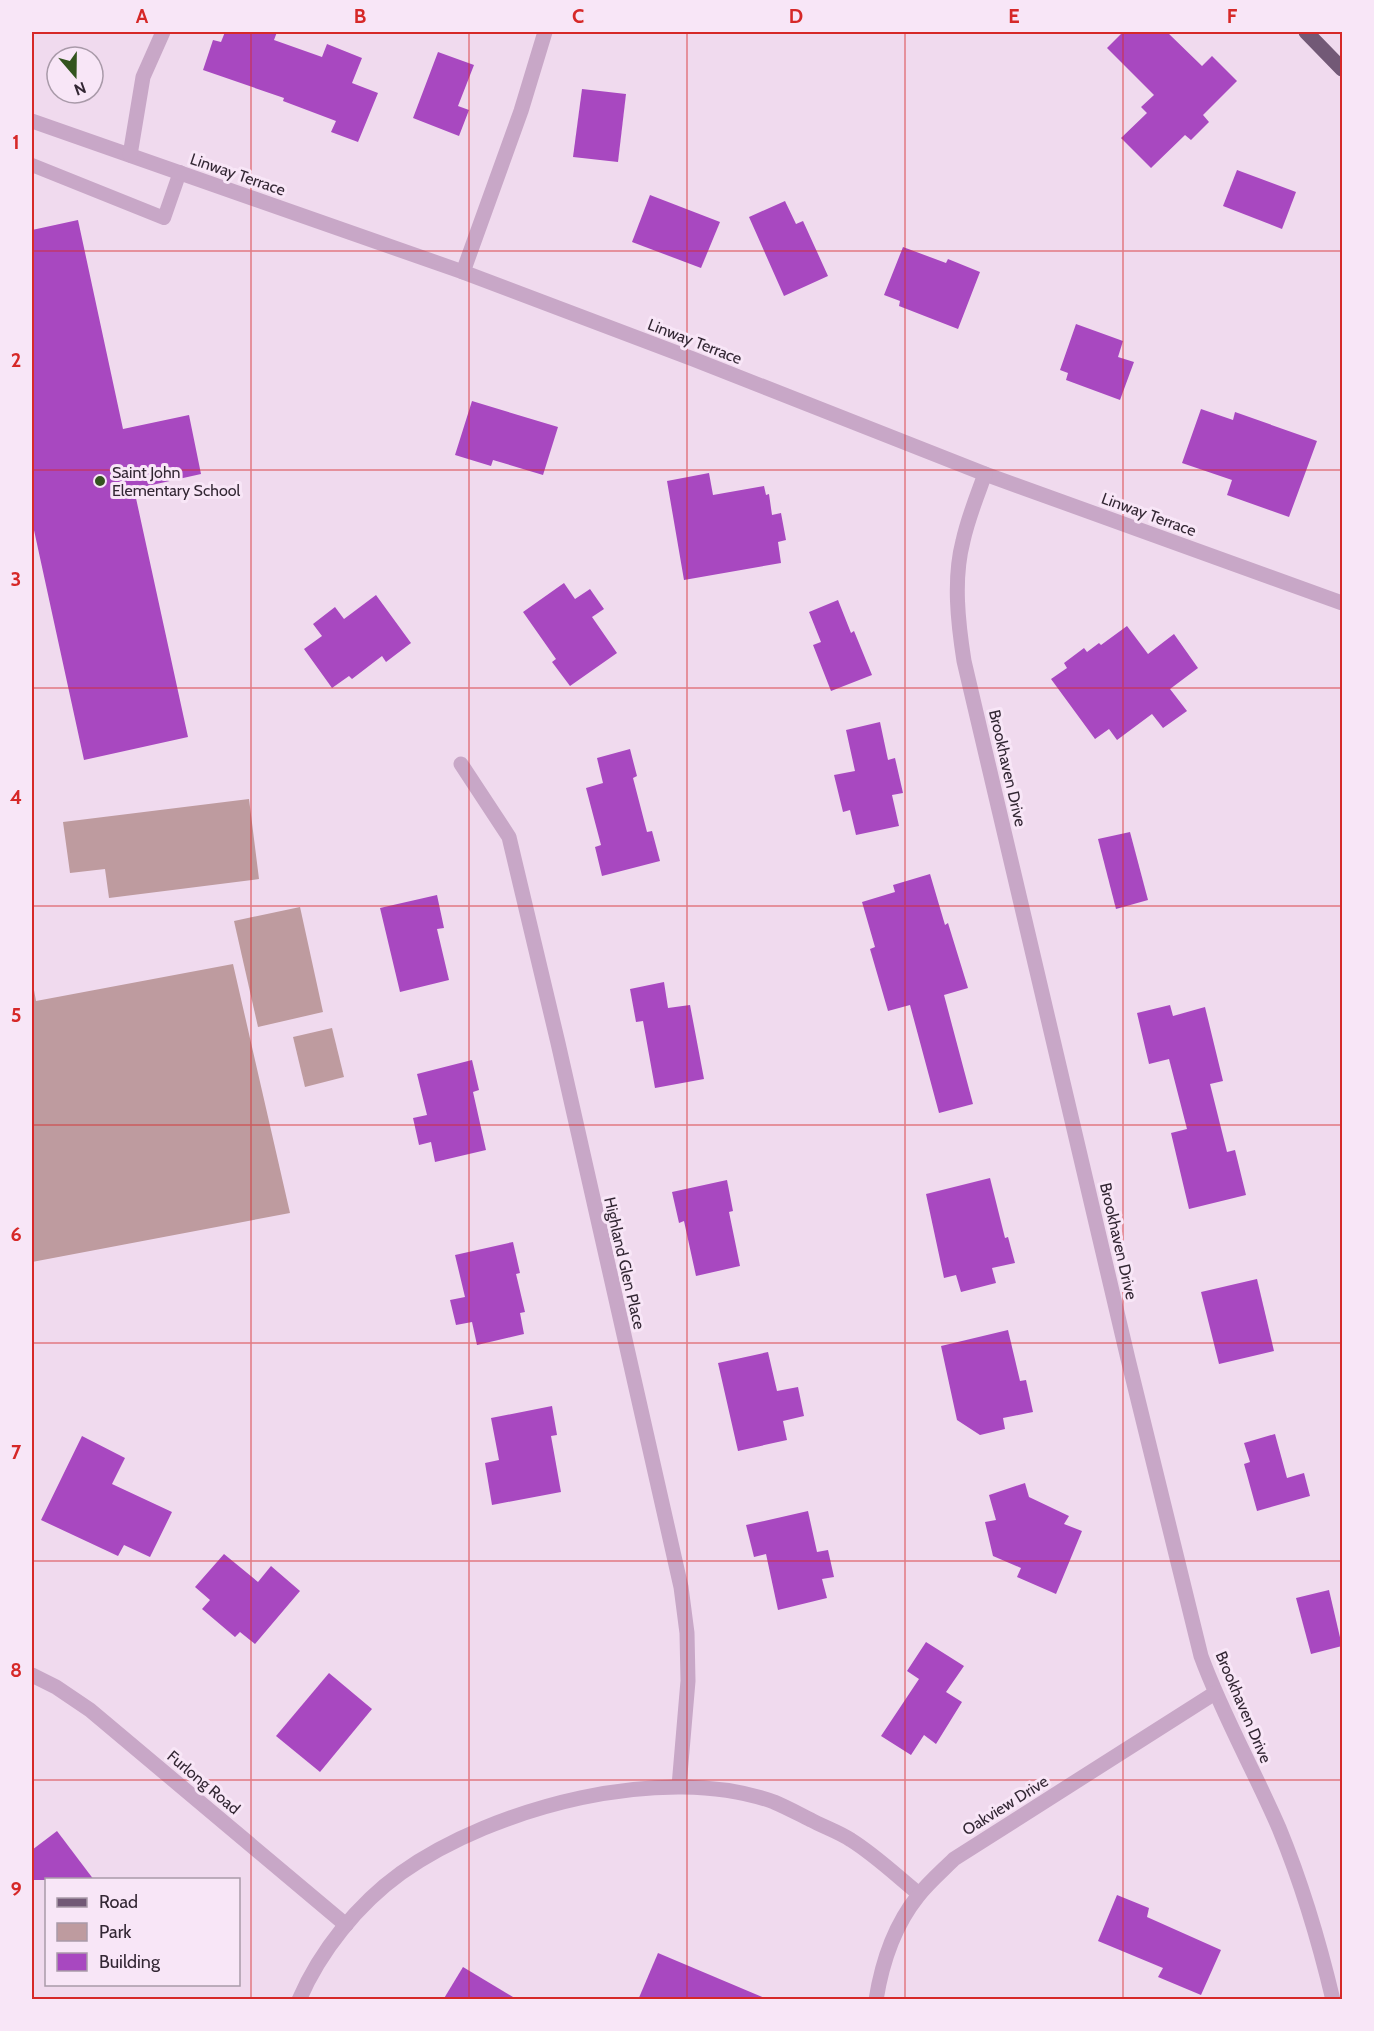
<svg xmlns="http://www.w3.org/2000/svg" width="1374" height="2031" font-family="Cabin,sans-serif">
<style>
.green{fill:#be9b9f}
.building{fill:#a848c0}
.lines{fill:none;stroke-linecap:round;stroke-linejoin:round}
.service{stroke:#c8a7c7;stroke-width:14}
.minor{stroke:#c8a7c7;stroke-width:15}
.primary{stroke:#725976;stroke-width:15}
.grid{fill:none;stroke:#d62828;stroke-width:1.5;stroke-opacity:0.55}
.poi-dot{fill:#33541f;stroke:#f8e6f7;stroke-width:2}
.labels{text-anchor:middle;stroke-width:6;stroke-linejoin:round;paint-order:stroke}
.street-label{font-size:16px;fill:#332734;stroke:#f8e6f7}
.poi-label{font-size:16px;fill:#332734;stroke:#f8e6f7;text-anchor:start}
.neatline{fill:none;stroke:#d62828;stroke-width:2}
.grid-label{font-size:20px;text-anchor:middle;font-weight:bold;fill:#d62828}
</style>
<rect width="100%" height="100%" fill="#f0daee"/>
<g class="green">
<path d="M 249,799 L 259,879 L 109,898 L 105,869 L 70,873 L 63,822 Z"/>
<path d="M 300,907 L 323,1012 L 258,1027 L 234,921 Z"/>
<path d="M 233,964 L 290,1213 L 32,1262 L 32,979 L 36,1001 Z"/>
<path d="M 332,1028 L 344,1077 L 305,1087 L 293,1037 Z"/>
</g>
<g class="building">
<path d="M 225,32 L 277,32 L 274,40 L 322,57 L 327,44 L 362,58 L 352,83 L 378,93 L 358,142 L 331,132 L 336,121 L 283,101 L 284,98 L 203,70 L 213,40 L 221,42 Z"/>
<path d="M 1123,32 L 1167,32 L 1202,66 L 1212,56 L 1237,81 L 1203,115 L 1209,122 L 1191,140 L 1185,135 L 1151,168 L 1121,138 L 1147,113 L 1141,107 L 1154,95 L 1107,48 Z"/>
<path d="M 438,52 L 474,65 L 458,106 L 469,110 L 459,136 L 413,118 Z"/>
<path d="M 582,89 L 626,94 L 618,162 L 573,157 Z"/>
<path d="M 1237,170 L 1296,192 L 1282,229 L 1223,206 Z"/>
<path d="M 650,195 L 720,222 L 701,268 L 632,242 Z"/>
<path d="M 785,201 L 796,224 L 803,221 L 828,276 L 784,296 L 749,217 Z"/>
<path d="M 78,220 L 123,429 L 189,415 L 201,474 L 134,489 L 188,737 L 84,760 L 32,521 L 32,230 Z"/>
<path d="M 903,247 L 946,263 L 948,259 L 980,272 L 958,329 L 899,306 L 900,301 L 884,295 Z"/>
<path d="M 1076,324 L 1123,341 L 1118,357 L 1134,362 L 1120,400 L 1066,380 L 1068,373 L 1060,370 Z"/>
<path d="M 472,401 L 558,427 L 543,475 L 493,460 L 491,466 L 455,455 Z"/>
<path d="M 1201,409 L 1233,420 L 1235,412 L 1317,441 L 1289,517 L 1227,495 L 1232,480 L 1182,463 Z"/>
<path d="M 709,473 L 713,495 L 764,486 L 766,495 L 769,494 L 772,515 L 781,513 L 786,540 L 778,542 L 781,563 L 684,580 L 667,481 Z"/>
<path d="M 564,583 L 575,599 L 590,589 L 604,609 L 592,617 L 617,653 L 570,686 L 552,662 L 556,659 L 523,612 Z"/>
<path d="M 376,595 L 411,643 L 386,662 L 382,656 L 352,679 L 349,676 L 332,688 L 304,649 L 322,636 L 313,624 L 335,607 L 344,619 Z"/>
<path d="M 838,600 L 851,633 L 854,631 L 872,675 L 831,691 L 813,645 L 821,642 L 809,612 Z"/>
<path d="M 1127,626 L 1148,654 L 1174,634 L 1198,668 L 1170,689 L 1187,711 L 1163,728 L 1152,714 L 1117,740 L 1109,729 L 1095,739 L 1051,679 L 1067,668 L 1064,663 L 1084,648 L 1087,652 L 1099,643 L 1101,645 Z"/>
<path d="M 880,722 L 888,760 L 895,758 L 903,793 L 892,795 L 899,826 L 856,835 L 850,810 L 843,812 L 834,775 L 855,771 L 846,730 Z"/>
<path d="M 630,749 L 637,776 L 633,778 L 647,832 L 652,831 L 660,861 L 602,876 L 595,847 L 601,845 L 586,788 L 603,783 L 597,758 Z"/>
<path d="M 1130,832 L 1148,900 L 1116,909 L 1098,839 Z"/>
<path d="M 930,874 L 945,925 L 948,923 L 968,988 L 944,995 L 973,1104 L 939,1113 L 910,1005 L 888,1011 L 870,949 L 875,947 L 862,902 L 895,892 L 893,885 Z"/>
<path d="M 437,895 L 444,928 L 437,929 L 449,980 L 400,992 L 380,908 Z"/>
<path d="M 664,982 L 668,1008 L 690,1005 L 704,1079 L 655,1088 L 643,1021 L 636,1022 L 630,989 Z"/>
<path d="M 1170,1005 L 1173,1016 L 1205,1007 L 1223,1081 L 1210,1084 L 1227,1152 L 1235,1150 L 1246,1195 L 1189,1209 L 1171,1133 L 1187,1129 L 1169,1059 L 1149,1064 L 1137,1013 Z"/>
<path d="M 472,1060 L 479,1090 L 473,1092 L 486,1150 L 435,1162 L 431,1142 L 419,1145 L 413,1118 L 427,1115 L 417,1074 Z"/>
<path d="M 990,1178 L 1005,1238 L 1008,1237 L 1015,1263 L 992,1268 L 996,1283 L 961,1292 L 956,1275 L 944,1278 L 926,1194 Z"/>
<path d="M 727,1180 L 733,1211 L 729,1212 L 740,1266 L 696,1276 L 684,1221 L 679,1223 L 672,1192 Z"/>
<path d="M 513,1242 L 520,1273 L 516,1274 L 525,1312 L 520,1313 L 524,1334 L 477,1345 L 472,1322 L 456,1325 L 450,1300 L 465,1297 L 455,1255 Z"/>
<path d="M 1257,1279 L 1274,1351 L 1219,1364 L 1201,1292 Z"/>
<path d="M 1008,1330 L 1020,1381 L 1026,1380 L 1033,1412 L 1003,1418 L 1005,1429 L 980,1435 L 957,1420 L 941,1346 Z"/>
<path d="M 768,1352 L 777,1391 L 798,1387 L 804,1416 L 783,1421 L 787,1440 L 738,1451 L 718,1363 Z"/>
<path d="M 552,1406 L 557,1435 L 551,1436 L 561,1492 L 492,1505 L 485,1463 L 499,1460 L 491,1418 Z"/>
<path d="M 1275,1434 L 1287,1478 L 1304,1473 L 1310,1496 L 1257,1511 L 1244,1464 L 1250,1462 L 1244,1443 Z"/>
<path d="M 82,1436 L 125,1458 L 112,1484 L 172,1512 L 150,1557 L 124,1545 L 118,1556 L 41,1520 Z"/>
<path d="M 1025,1483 L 1029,1497 L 1069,1516 L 1064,1524 L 1082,1531 L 1056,1594 L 1017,1577 L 1021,1568 L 993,1556 L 985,1522 L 996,1520 L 989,1495 Z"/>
<path d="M 808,1511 L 817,1552 L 828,1550 L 834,1577 L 822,1579 L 827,1598 L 778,1610 L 766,1554 L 754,1557 L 746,1525 Z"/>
<path d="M 224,1554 L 258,1582 L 271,1566 L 300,1591 L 255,1644 L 240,1632 L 235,1637 L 202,1609 L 210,1600 L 195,1587 Z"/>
<path d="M 1329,1590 L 1342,1646 L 1311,1654 L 1296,1598 Z"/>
<path d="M 926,1642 L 964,1666 L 946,1692 L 962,1702 L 936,1744 L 924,1735 L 911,1755 L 881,1736 L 919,1679 L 907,1671 Z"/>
<path d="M 329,1673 L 372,1709 L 320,1772 L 276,1736 Z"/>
<path d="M 57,1831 L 94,1880 L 32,1880 L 32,1850 Z"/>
<path d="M 1117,1895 L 1149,1908 L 1147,1917 L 1221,1950 L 1201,1995 L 1158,1977 L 1163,1968 L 1098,1941 Z"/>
<path d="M 658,1953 L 767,1999 L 767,2000 L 638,2000 Z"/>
<path d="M 463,1967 L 518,2000 L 443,2000 Z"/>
</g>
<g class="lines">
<path class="service" d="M 32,165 L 164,218 L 180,172"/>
<g class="minor">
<path d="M 32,121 L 463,272 L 693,359 L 985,474 L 1342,603"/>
<path d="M 130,155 L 143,77 L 163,32"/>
<path d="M 463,272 L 521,111 L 545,32"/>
<path d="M 985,474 C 977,496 968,518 963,541 C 953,579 958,623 964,661 L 1128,1359 L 1201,1656 C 1223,1716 1254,1770 1279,1828 C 1302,1884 1319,1941 1333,2000"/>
<path d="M 461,764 L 509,837 L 558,1043 L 681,1587 L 687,1633 L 688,1681 L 679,1786"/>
<path d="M 32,1675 L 56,1687 L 90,1710 L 346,1925"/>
<path d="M 299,2000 C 320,1951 358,1904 401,1873 C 494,1807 664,1762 774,1802 C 786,1807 799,1814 811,1820 C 824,1827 839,1832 851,1840 C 875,1855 897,1876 919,1894"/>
<path d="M 876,2000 C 882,1962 894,1926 918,1896 C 928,1883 942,1871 954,1859 L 1215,1693"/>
</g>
<path class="primary" d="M 1306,32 L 1342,69"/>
</g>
<path class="grid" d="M 251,32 L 251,2000M 469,32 L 469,2000M 687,32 L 687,2000M 905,32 L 905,2000M 1123,32 L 1123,2000M 32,251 L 1342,251M 32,470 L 1342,470M 32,688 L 1342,688M 32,906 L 1342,906M 32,1125 L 1342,1125M 32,1343 L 1342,1343M 32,1561 L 1342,1561M 32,1780 L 1342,1780"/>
<circle class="poi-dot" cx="100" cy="481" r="6"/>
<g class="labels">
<g class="street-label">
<text transform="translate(238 174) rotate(19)" y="6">Linway Terrace</text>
<text transform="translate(695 341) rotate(21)" y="6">Linway Terrace</text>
<text transform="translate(1149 514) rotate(20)" y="6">Linway Terrace</text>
<text transform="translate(1008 768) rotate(77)" y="6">Brookhaven Drive</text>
<text transform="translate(1119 1241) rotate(77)" y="6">Brookhaven Drive</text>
<text transform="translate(625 1263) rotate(77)" y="6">Highland Glen Place</text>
<text transform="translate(1244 1707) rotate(67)" y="6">Brookhaven Drive</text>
<text transform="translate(204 1782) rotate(40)" y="6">Furlong Road</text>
<text transform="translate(1005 1805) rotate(-32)" y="6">Oakview Drive</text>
</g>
<g class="poi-label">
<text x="112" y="478">Saint John<tspan x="112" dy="18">Elementary School</tspan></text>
</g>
</g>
<rect width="1374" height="2031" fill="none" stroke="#f8e6f7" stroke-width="66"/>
<rect x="45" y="1878" width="195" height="108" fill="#f8e6f7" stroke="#a99aa9" stroke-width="1.5"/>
<rect x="57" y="1898" width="30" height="9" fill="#725976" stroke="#a99aa9" stroke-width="1.5"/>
<text x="99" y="1908" font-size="18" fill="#332734">Road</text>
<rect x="57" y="1923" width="30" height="18" fill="#be9b9f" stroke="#a99aa9" stroke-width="1.5"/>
<text x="99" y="1938" font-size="18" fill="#332734">Park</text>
<rect x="57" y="1953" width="30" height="18" fill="#a848c0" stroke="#a99aa9" stroke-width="1.5"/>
<text x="99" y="1968" font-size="18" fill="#332734">Building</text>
<g transform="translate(75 75) rotate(160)"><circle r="28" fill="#f8e6f7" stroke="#a99aa9" stroke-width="1.5"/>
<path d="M0-4.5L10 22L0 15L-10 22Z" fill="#33541f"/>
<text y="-9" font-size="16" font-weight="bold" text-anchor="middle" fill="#332734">N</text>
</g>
<rect x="33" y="33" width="1308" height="1965" class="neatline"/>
<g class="grid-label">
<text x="142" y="23">A</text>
<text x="360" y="23">B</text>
<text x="578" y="23">C</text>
<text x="796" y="23">D</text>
<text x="1014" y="23">E</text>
<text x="1232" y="23">F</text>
<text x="16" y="149">1</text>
<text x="16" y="367">2</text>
<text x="16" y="586">3</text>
<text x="16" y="804">4</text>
<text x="16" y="1022">5</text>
<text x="16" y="1241">6</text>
<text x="16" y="1459">7</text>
<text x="16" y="1677">8</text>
<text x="16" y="1896">9</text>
</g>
</svg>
